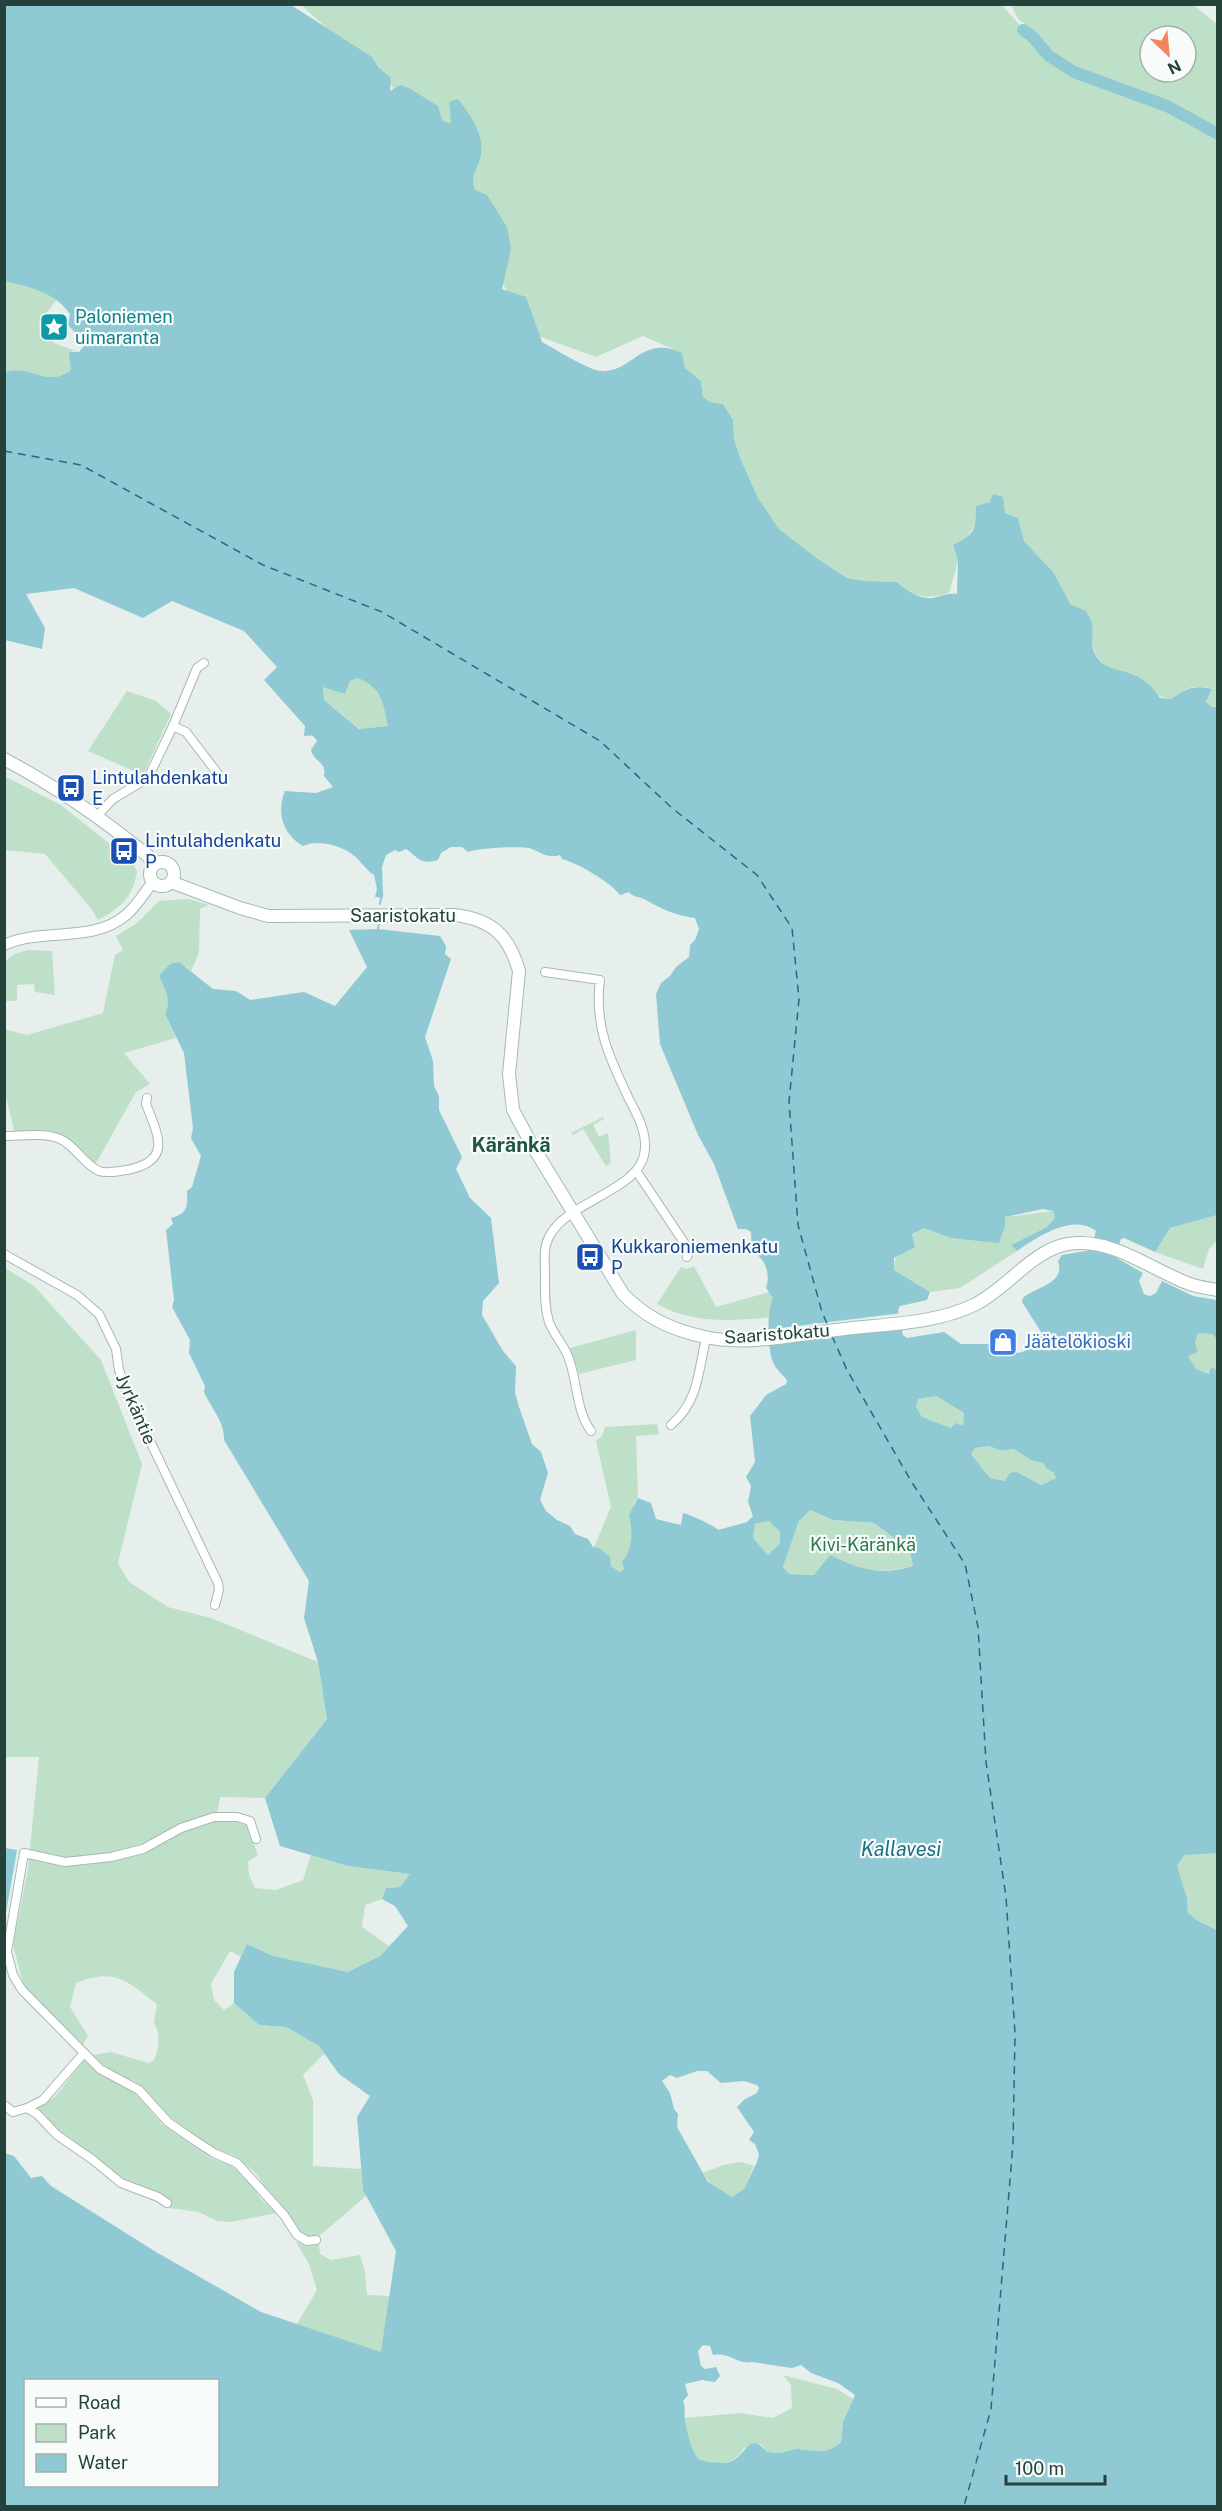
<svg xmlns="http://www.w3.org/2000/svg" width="1222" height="2511" font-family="'Public Sans',sans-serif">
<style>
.green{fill:#bfe0c8;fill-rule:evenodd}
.water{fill:#8ec9d4;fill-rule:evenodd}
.pier{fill:#e6efeb}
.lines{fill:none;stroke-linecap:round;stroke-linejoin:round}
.stream{stroke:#8ec9d4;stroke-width:2}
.river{stroke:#8ec9d4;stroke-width:12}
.ferry{stroke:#1c6f80;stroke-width:1.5;stroke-dasharray:8 6;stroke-linecap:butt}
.minor-casing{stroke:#a8b8b2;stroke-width:10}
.tertiary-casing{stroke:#a8b8b2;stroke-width:12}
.secondary-casing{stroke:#a4bbb3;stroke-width:14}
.minor{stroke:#fff;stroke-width:8}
.tertiary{stroke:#fff;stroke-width:10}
.secondary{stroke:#fff;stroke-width:12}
.labels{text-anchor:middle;stroke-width:4.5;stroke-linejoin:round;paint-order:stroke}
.culture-label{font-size:18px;fill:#0d838f;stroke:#f7fbf9;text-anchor:start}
.transit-label{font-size:18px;fill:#164399;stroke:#f7fbf9;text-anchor:start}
.street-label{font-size:18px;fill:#24423a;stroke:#f7fbf9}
.shop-label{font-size:18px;fill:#366cbe;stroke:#f7fbf9;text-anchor:start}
.park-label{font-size:18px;fill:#2d7a4b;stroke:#f7fbf9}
.neighbourhood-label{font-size:20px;font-weight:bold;fill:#1f5548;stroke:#f7fbf9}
.water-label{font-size:20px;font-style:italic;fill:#1c6f80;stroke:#f7fbf9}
</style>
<rect width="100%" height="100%" fill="#e6efeb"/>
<g class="green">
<path d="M 1001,4 L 1023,29 L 1025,24 L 1018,19 L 1011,5 L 1192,4 L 1217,24 L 1217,707 L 1212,707 L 1206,703 L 1212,689 C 1191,684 1187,687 1171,699 C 1152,698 1148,682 1133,674 C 1129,673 1123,673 1119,672 C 1096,666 1089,645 1092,624 L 1070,605 L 1054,573 L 1024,541 L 1018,518 L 1005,513 L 990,502 L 966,538 L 953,545 L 958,561 L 949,593 C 928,599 912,599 897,582 L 865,581 L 847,578 L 818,559 L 779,529 L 758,498 L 741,460 L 734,439 L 733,420 L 723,404 L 710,402 L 703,397 L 701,381 L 685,368 L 682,353 L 643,336 L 596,357 L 538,336 L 489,264 L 392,86 L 301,5 ZM 1150,36 L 1186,36 L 1186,72 L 1150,72 Z"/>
<path d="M 4,281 L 48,293 L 56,300 L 39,323 L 54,343 L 79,352 L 72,351 L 71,370 C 46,389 27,363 5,373 Z"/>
<path d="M 359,678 C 383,689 382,702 388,726 L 360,729 L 324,700 L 323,686 L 345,694 L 350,681 Z"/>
<path d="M 127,691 L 156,701 L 171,714 L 143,775 L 88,751 Z"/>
<path d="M 4,776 L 61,805 L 130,860 L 137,871 C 133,897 121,908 98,920 L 93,911 L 45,854 L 5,850 Z"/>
<path d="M 189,899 L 209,905 L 200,909 L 199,953 L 191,971 L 185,966 L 166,991 L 169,1007 L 165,1014 L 176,1038 L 124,1053 L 150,1084 L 136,1092 L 95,1165 L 64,1136 L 53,1134 L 15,1134 L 5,1092 L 4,1029 L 27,1035 L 103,1013 L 115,955 L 123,950 L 116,936 L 137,923 L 159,901 Z"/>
<path d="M 28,950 L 52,951 L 55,995 L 35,992 L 34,984 L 17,985 L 17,1001 L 5,1001 L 5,961 L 14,954 Z"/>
<path d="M 603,1117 L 604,1119 L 593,1125 L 599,1137 L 608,1133 L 611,1162 L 606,1166 L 583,1129 L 573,1135 L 571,1133 Z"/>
<path d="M 1053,1211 L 1055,1218 L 1047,1227 L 1011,1245 L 1017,1251 L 960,1288 L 930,1292 L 894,1270 C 894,1251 907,1236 924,1227 L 951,1238 L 1005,1217 Z"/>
<path d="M 1217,1215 L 1217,1241 L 1209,1249 L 1203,1269 L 1155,1252 L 1170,1228 Z"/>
<path d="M 694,1266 L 716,1307 L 769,1292 L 773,1298 L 770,1317 C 733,1321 692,1324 657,1304 L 681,1267 L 687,1269 Z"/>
<path d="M 4,1267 L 34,1286 L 101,1360 L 135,1446 L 142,1464 L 118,1563 L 129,1582 L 168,1607 L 211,1618 L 318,1662 L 327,1719 L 265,1798 L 220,1797 L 216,1821 L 234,1821 L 247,1826 L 258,1855 L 248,1862 L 249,1875 L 255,1888 L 276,1890 L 303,1880 L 311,1855 L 348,1866 L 411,1874 L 400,1887 L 386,1888 L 382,1899 L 365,1905 L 362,1927 L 389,1946 L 380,1956 L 348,1972 L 272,1956 L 247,1944 L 241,1957 L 230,1951 L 211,1984 L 214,2000 L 224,2010 L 234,2003 L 259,2025 L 286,2027 L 319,2046 L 324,2054 L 303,2075 L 313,2100 L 313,2166 L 361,2169 L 363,2189 L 366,2196 L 319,2236 L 305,2236 L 298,2231 L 284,2209 L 272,2198 L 256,2173 L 235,2156 L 211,2147 L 163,2112 L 135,2081 L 112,2073 L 93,2055 L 111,2052 L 148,2063 L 154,2060 C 159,2049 161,2034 154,2023 L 157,2004 C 127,1981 115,1967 76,1983 L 70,2007 L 88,2036 L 82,2046 L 24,1987 L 13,1945 L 28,1869 L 39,1757 L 5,1757 Z"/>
<path d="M 636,1330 L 636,1360 L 579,1374 L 570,1348 Z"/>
<path d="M 1198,1333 L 1212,1334 L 1217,1339 L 1217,1370 L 1211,1367 L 1210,1374 L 1196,1369 L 1188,1356 L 1198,1352 L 1195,1343 Z"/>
<path d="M 936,1396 L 964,1413 L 963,1426 L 951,1428 L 922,1417 L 916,1407 L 918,1399 Z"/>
<path d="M 657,1424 L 659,1434 L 636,1436 L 638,1498 L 634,1503 L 631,1551 L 622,1562 L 624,1569 L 621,1572 L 611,1566 L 599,1548 L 594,1547 L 611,1507 L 596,1441 L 602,1436 L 605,1427 Z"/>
<path d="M 989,1446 L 1002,1451 L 1014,1449 L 1033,1461 L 1043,1463 L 1046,1468 L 1054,1473 L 1056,1478 L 1041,1485 L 1017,1472 L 1005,1481 L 990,1478 L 971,1454 L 975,1448 Z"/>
<path d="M 810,1510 L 833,1520 L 874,1523 L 910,1550 L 913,1566 C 876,1575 864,1571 830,1556 L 815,1575 L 788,1574 L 783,1567 L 799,1521 Z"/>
<path d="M 769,1521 L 780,1532 L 780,1543 L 768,1555 L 753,1538 L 755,1524 Z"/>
<path d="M 1217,1853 L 1217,1930 L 1198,1921 L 1188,1913 L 1187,1898 L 1177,1866 L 1184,1854 Z"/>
<path d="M 84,2060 L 135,2092 L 162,2124 L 211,2158 L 232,2166 L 246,2178 L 262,2200 L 277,2213 L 231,2222 L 217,2221 L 199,2212 L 169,2208 L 172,2204 L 161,2193 L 130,2184 L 55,2127 L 43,2112 L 36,2108 L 55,2097 Z"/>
<path d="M 741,2162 L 754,2166 L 744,2189 L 732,2197 L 712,2186 L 703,2173 L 723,2165 Z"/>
<path d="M 296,2242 L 319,2244 L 320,2254 L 331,2260 L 360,2255 L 365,2272 L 367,2295 L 390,2296 L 382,2353 L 297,2324 L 317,2290 L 309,2264 Z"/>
<path d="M 783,2375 L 837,2389 L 853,2399 L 843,2422 L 841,2442 C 829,2453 821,2451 806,2450 C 800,2450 801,2448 796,2449 C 782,2452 783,2454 767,2452 L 761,2444 L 744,2448 C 734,2466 718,2464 699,2461 C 693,2453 687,2443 686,2433 C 685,2426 687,2424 684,2418 L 740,2413 L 773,2418 L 792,2408 L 791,2385 Z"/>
</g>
<g class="water">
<path d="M 5,5 L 291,5 L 372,57 L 378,67 L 391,78 L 390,91 L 400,85 L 409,88 L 438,106 L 442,120 L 450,124 L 451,121 L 449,102 L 458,99 C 470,115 484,133 481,154 C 479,170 469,173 475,190 L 487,195 L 507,227 L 511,249 L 502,289 L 526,297 L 542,342 C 555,349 587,369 600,371 C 632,374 641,334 682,353 L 685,368 L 701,381 L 703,397 L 710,402 L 723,404 L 733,420 L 734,439 L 741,460 L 758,498 L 779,529 L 818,559 L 847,578 L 865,581 L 897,582 C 905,590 920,600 933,598 C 942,596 948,593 957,594 L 958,561 L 953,545 C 975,534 976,530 976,506 L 990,502 L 993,494 L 1003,497 L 1005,513 L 1018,518 L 1024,541 L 1054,573 L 1070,604 L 1086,611 C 1088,615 1091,620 1092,624 C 1094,636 1089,644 1096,656 C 1105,670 1118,669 1132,674 C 1145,679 1153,688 1160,698 L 1171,699 C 1186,688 1194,685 1212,689 L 1206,702 L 1212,707 L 1218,707 L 1217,1215 L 1170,1228 L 1155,1252 L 1124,1238 L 1121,1239 L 1115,1257 L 1143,1273 L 1139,1281 L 1144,1294 L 1150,1296 L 1156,1293 L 1162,1281 L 1193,1296 L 1217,1300 L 1217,1339 L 1212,1334 L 1198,1333 L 1195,1343 L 1198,1352 L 1188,1356 L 1196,1369 L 1209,1374 L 1211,1367 L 1217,1370 L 1217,1853 L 1184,1855 L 1177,1866 L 1187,1898 L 1188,1913 L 1198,1921 L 1217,1930 L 1217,2506 L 5,2506 L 5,2153 L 14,2156 L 31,2178 L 42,2176 L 51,2186 L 156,2252 L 261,2312 L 381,2352 L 396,2251 L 363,2190 L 357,2117 L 370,2096 L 339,2074 L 319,2046 L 286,2027 L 259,2025 L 234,2003 L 234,1972 L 247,1944 L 273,1956 L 348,1972 L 380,1956 L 408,1926 L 395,1906 L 382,1899 L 386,1888 L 400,1887 L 410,1874 L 348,1866 L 280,1846 L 265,1798 L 327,1719 L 318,1662 L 304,1618 L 309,1581 L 224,1440 C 225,1422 211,1408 204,1392 L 205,1386 L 189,1353 L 190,1340 L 172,1307 L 174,1300 L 166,1230 L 173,1224 L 171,1218 C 187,1213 188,1208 187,1191 L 192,1187 L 201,1156 L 191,1138 L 193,1128 L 184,1053 L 165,1014 C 172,1002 165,988 159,976 L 170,964 L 179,962 L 213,989 L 236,991 L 250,1000 L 304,992 L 335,1006 L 367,967 L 349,930 L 378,929 L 440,936 L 446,946 L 445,954 L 451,959 L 425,1037 L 433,1061 L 434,1086 L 439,1096 L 439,1110 L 462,1157 L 456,1169 L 470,1198 L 491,1218 L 499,1283 L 483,1301 L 482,1315 L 503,1351 L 516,1366 L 515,1392 L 519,1407 L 532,1444 L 541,1452 L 548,1473 L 540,1500 L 546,1511 L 557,1520 L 570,1526 L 575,1534 L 588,1539 L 593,1547 L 599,1548 L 610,1557 L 611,1566 L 620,1572 L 624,1569 L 622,1562 C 633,1548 633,1533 629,1515 L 638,1498 L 651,1503 L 656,1519 L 681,1525 L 683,1513 C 688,1514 714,1525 718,1530 L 747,1522 L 753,1516 L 748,1502 L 751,1486 L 746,1477 L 755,1462 L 750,1416 L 766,1395 L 786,1384 L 787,1380 C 783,1375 775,1368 773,1362 C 767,1348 767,1310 773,1298 L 766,1288 C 771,1274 765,1258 752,1251 L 751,1232 L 746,1229 L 738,1229 L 714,1164 L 698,1135 L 660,1044 L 656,994 L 661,983 L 670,976 L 676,967 L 689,957 L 690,945 L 695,940 L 699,929 L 695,918 C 677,916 661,909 646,900 C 639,896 634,898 629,892 L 620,895 C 612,883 576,862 562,859 L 560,855 C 547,859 541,852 529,848 C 518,846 477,848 468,852 L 462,847 L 451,847 L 441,853 L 438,860 C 420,865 419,858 406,849 L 399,852 L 395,850 L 386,855 L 382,867 L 383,894 L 383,898 L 375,897 L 377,889 L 374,875 C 365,869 361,861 353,855 C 341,845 317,839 303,846 C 283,834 276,813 285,791 L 316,793 L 333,787 L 324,776 C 327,762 314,762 311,750 L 317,741 C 314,735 311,735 304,736 L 305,726 L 264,680 L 277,667 L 244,631 L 172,601 L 143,618 L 74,588 L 26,594 L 45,628 L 42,649 L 5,640 L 4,373 C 27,362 46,389 71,370 L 69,352 L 79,352 L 84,346 L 81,339 L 68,325 L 70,314 C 54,291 30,288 5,281 ZM 358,678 C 383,689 382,701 388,726 L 359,729 L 324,700 L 323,687 L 345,694 L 350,681 ZM 1043,1209 L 1053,1211 L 1055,1218 L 1047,1227 L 1011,1245 L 1017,1251 C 1038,1237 1072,1213 1096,1231 L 1091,1250 L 1062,1255 L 1058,1261 C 1066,1284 1035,1287 1023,1298 L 1022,1302 L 1041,1332 L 1039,1342 L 1023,1352 L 1009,1354 L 991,1344 L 961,1344 L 944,1332 L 907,1338 L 903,1335 L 898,1310 L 900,1306 L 927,1300 L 930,1292 L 894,1270 L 894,1258 L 915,1247 L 912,1234 L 924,1228 L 951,1238 L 999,1243 L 1005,1226 L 1005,1217 ZM 936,1396 L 964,1413 L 963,1426 L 956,1423 L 951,1428 L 922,1417 L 916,1407 L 918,1399 ZM 989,1446 L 1002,1451 L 1014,1449 L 1033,1461 L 1043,1463 L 1046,1468 L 1054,1473 L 1056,1478 L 1041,1485 L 1017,1472 L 1010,1473 L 1005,1481 L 990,1478 L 971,1454 L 975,1448 ZM 810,1510 L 833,1520 L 874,1523 L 910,1550 L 913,1566 C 879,1576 861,1570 830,1555 L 814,1575 L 789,1574 L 783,1567 L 799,1521 ZM 769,1521 L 780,1532 L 780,1543 L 768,1555 L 753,1538 L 755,1524 ZM 697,2071 L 707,2071 L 721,2083 L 744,2081 L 757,2085 L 759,2088 L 757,2093 L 745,2099 L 737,2107 L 754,2132 L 749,2140 L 755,2144 L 759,2154 L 757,2162 L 744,2189 L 732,2197 L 708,2182 L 677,2127 L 678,2114 L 674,2109 L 670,2093 L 662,2081 L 670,2075 L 677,2078 ZM 703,2345 L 710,2346 L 713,2355 C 731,2352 737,2365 752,2362 L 792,2368 L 801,2365 L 811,2373 L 838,2383 L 855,2395 L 843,2422 L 841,2442 C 829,2453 821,2451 806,2450 C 800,2450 801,2448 796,2449 C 782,2452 783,2454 767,2452 C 748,2429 746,2458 729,2462 C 720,2464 709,2462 699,2460 C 689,2447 688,2435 685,2420 C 684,2413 686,2408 683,2401 L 688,2395 L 685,2384 L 702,2380 L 715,2382 L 720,2376 L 716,2367 L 705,2369 L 701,2366 L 698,2351 ZM 26,2380 L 218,2380 L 218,2486 L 26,2486 Z"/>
<path d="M 5,1848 L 17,1850 L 5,1918 L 4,1848 Z"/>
</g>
<path class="pier" d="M 902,1313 L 904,1327 L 767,1344 L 765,1330 Z"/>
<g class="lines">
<g class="stream">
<path d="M 380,904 L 381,898"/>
<path d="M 378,929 L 379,924"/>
</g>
<path class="river" d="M 1023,30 L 1032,36 L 1049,56 L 1074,72 L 1167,106 L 1218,134"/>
<g class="ferry">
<path d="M 4,451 L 81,465 L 263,565 L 382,612 L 600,741 L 672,808 L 757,875 L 792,928 L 799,999 L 789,1102 L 798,1225 L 822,1312 L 828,1326"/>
<path d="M 832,1336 L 847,1370 L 911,1481 L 965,1564 L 978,1627 L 986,1762 L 1006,1897 L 1015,2033 L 1013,2144 L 991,2409 L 964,2506"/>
</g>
<g class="minor-casing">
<g id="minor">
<path d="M 173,726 L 186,732 L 218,774"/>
<path d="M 98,815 L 113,799 L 148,778 L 173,726 L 197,668 L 204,663"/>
<path d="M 545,972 L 600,980 C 594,1025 609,1057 628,1097 C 636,1113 646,1129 645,1148 C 644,1191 568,1199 549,1237 C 543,1248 545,1260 545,1273 C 545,1289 544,1306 549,1322 C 553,1333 562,1343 567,1354 C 578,1378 575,1410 591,1431"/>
<path d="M 4,1136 C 21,1136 45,1132 60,1139 C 75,1145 83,1164 99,1171 C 108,1174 118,1171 127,1170 C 173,1161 158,1135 146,1104 L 147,1098"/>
<path d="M 637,1172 L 689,1250 L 687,1257"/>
<path d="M 4,1254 L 77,1295 L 99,1314 L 116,1349 L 119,1370 L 128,1395 L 218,1583 L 219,1590 L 215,1605"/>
<path d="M 671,1425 C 699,1401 698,1372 706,1338"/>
<path d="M 256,1839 L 250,1821 L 237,1817 L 214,1817 L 181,1828 L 143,1849 L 111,1857 L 65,1862 L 24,1853 L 7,1952 L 13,1975 L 22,1990 L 100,2069 L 139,2090 L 168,2122 L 194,2140 L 214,2153 L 237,2163 L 284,2215 L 297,2235 L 307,2241 L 316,2240"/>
<path d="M 4,2105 L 13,2112 L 27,2108 L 37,2114 L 57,2135 L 93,2160 L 121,2183 L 158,2197 L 167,2203"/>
<path d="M 27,2108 L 43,2100 L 84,2053"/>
</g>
</g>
<g class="tertiary-casing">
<path id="tertiary" d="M 4,945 C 43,927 92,944 126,915 C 137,906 144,893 153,882"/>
</g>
<g class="secondary-casing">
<g id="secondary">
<path d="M 4,759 C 57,787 103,819 148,856 L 154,864"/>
<circle cx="162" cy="874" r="12"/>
<path d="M 171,882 L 240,908 L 268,916 L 454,915 C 491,919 509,935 519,971 L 509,1074 L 513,1110 L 532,1145 L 623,1294 C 646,1318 672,1330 705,1337 C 747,1346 794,1335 836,1330 C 881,1324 932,1325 974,1305 C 1007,1289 1032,1250 1068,1244 C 1110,1237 1149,1268 1187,1283 C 1197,1287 1207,1288 1218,1290"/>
</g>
</g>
<use href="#minor" class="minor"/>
<use href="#tertiary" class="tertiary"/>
<use href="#secondary" class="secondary"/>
</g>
<defs>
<g id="sight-square" transform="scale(1.5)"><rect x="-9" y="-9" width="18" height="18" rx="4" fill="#0f9aa8" stroke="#f7fbf9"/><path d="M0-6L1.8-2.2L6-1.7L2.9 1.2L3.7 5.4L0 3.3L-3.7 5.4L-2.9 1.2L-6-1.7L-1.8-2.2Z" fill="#fff"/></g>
<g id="bus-square" transform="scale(1.5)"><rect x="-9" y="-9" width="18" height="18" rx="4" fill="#1a4fb4" stroke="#f7fbf9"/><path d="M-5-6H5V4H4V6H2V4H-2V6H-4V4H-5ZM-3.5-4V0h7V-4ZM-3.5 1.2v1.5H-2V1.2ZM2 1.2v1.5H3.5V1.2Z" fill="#fff"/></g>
<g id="shop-square" transform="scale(1.5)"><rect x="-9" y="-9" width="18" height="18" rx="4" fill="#3f7fe0" stroke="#f7fbf9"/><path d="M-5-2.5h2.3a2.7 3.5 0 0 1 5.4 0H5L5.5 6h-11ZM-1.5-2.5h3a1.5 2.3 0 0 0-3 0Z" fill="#fff"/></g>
</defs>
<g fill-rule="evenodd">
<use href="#sight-square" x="54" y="327"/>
<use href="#bus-square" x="71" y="788"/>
<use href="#bus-square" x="124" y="851"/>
<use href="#bus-square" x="590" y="1257"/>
<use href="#shop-square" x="1003" y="1342"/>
</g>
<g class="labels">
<g class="culture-label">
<text x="75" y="323">Paloniemen<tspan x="75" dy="21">uimaranta</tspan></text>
</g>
<g class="transit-label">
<text x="92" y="784">Lintulahdenkatu<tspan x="92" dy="21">E</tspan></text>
<text x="145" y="847">Lintulahdenkatu<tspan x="145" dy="21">P</tspan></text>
<text x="611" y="1253">Kukkaroniemenkatu<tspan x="611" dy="21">P</tspan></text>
</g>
<g class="street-label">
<text x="403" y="922">Saaristokatu</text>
<text transform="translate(777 1334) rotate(-4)" y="6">Saaristokatu</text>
<text transform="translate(136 1409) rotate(67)" y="6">Jyrkäntie</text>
</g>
<g class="shop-label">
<text x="1024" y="1348">Jäätelökioski</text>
</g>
<g class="park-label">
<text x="863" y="1551">Kivi-Käränkä</text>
</g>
<g class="neighbourhood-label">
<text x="511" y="1152">Käränkä</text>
</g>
<g class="water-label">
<text x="901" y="1856">Kallavesi</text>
</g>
</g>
<rect width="1222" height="2511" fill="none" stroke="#24423a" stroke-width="12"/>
<rect x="24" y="2379" width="195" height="108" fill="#f7fbf9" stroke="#a3b1ad" stroke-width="1.5"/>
<rect x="36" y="2398" width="30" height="9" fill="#ffffff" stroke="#a3b1ad" stroke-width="1.5"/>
<text x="78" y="2409" font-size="18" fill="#24423a">Road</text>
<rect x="36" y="2424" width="30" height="18" fill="#bfe0c8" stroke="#a3b1ad" stroke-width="1.5"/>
<text x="78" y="2439" font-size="18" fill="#24423a">Park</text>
<rect x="36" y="2454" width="30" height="18" fill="#8ec9d4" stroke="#a3b1ad" stroke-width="1.5"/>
<text x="78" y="2469" font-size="18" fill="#24423a">Water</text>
<g transform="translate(1168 54) rotate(154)"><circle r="28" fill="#f7fbf9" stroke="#a3b1ad" stroke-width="1.5"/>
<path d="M0-4.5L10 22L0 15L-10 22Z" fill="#f4845f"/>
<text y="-9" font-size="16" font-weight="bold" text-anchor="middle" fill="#24423a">N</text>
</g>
<path d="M1006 2475v9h99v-9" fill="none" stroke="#24423a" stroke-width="3"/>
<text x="1015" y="2475" font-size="18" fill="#24423a" stroke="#f7fbf9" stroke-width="4.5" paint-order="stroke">100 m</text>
</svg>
